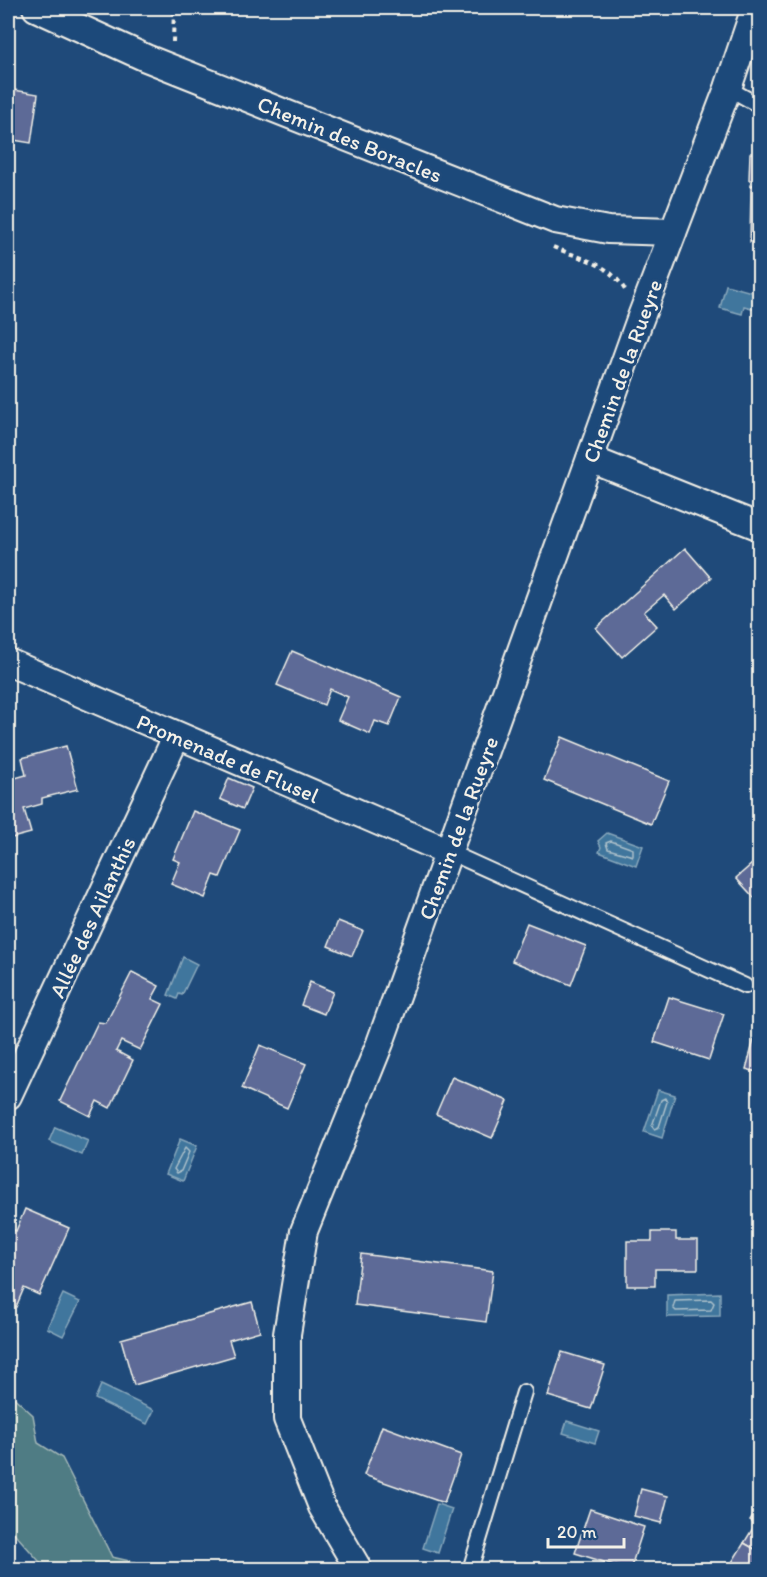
<svg xmlns="http://www.w3.org/2000/svg" width="767" height="1577" font-family="Itim,sans-serif">
<style>
.green{fill:#4f7c84;stroke:#a2b6b6;stroke-width:1.5}
.water{fill:#40769d;stroke:#88a7bb;stroke-width:1.5}
.lines{fill:none;stroke-linecap:round;stroke-linejoin:round}
.shore{stroke:#acc0ca;stroke-width:1.5}
.building{fill:#5d6b97;stroke:#f4f1e8;stroke-width:1.5}
.lane-casing{stroke:#f4f1e8;stroke-width:18}
.street-casing{stroke:#f4f1e8;stroke-width:30}
.path{stroke:#f4f1e8;stroke-width:4;stroke-dasharray:4.5 4.5;stroke-linecap:butt}
.lane{stroke:#1f4a7a;stroke-width:14}
.street{stroke:#1f4a7a;stroke-width:26}
.labels{text-anchor:middle;stroke-width:6;stroke-linejoin:round;paint-order:stroke}
.street-label{font-size:22px;fill:#f4f1e8;stroke:#1f4a7a}
</style>
<rect width="100%" height="100%" fill="#1f4a7a"/>
<filter id="ink" filterUnits="userSpaceOnUse"><feTurbulence type="fractalNoise" baseFrequency=".0167" numOctaves="2"/><feDisplacementMap in="SourceGraphic" scale="12" xChannelSelector="R" yChannelSelector="G"/><feConvolveMatrix kernelMatrix="1 2 1 2 8 2 1 2 1" color-interpolation-filters="sRGB"/></filter>
<g filter="url(#ink)">
<path class="green" d="M 8,1392 L 33,1415 L 38,1443 L 62,1458 L 112,1557 L 164,1569 L 46,1569 L 8,1526 Z"/>
<g class="water">
<path d="M 726,285 L 759,294 L 759,310 L 744,306 L 742,314 L 720,308 Z"/>
<path d="M 607,833 L 643,846 L 636,866 L 599,852 L 601,847 L 598,841 Z"/>
<path d="M 183,957 L 197,964 L 182,995 L 179,994 L 177,999 L 168,995 Z"/>
<path d="M 658,1090 L 675,1095 L 662,1138 L 644,1132 Z"/>
<path d="M 55,1127 L 88,1141 L 82,1155 L 49,1141 Z"/>
<path d="M 180,1139 L 197,1146 L 183,1181 L 166,1174 Z"/>
<path d="M 720,1293 L 720,1316 L 667,1317 L 667,1295 Z"/>
<path d="M 63,1294 L 80,1302 L 63,1336 L 47,1328 Z"/>
<path d="M 101,1385 L 154,1410 L 147,1424 L 95,1399 Z"/>
<path d="M 567,1421 L 599,1431 L 595,1443 L 563,1433 Z"/>
<path d="M 437,1504 L 452,1509 L 438,1553 L 423,1548 Z"/>
</g>
<g class="lines">
<g class="shore">
<path d="M 611,841 L 633,849 L 633,856 L 608,849 L 606,843 Z"/>
<path d="M 665,1098 L 667,1102 L 659,1127 L 654,1129 L 652,1126 L 661,1100 Z"/>
<path d="M 185,1148 L 189,1152 L 181,1171 L 177,1173 L 174,1169 Z"/>
<path d="M 711,1300 L 714,1303 L 711,1310 L 676,1311 L 673,1308 L 675,1301 Z"/>
</g>
</g>
<g class="building">
<path d="M 8,89 L 38,94 L 31,143 L 8,139 Z"/>
<path d="M 750,153 L 760,153 L 760,180 L 749,180 Z"/>
<path d="M 751,185 L 760,185 L 760,242 L 750,242 Z"/>
<path d="M 685,548 L 711,578 L 676,609 L 664,595 L 644,612 L 657,626 L 622,657 L 596,628 Z"/>
<path d="M 292,651 L 401,697 L 389,726 L 375,721 L 370,734 L 338,720 L 348,697 L 330,689 L 324,705 L 277,685 Z"/>
<path d="M 562,737 L 669,781 L 651,824 L 544,780 Z"/>
<path d="M 66,746 L 78,789 L 42,798 L 42,804 L 24,809 L 31,833 L 8,839 L 8,780 L 26,775 L 22,758 Z"/>
<path d="M 229,778 L 252,788 L 243,809 L 220,799 Z"/>
<path d="M 193,811 L 240,830 L 220,877 L 214,875 L 205,898 L 171,884 L 180,862 L 173,859 Z"/>
<path d="M 760,857 L 760,904 L 736,878 Z"/>
<path d="M 338,921 L 363,931 L 352,956 L 328,946 Z"/>
<path d="M 527,923 L 586,946 L 571,985 L 512,961 Z"/>
<path d="M 132,972 L 159,986 L 152,999 L 163,1004 L 140,1050 L 121,1041 L 116,1051 L 133,1060 L 110,1108 L 97,1101 L 90,1116 L 60,1101 L 98,1022 L 106,1023 Z"/>
<path d="M 310,982 L 333,992 L 324,1014 L 301,1005 Z"/>
<path d="M 669,997 L 724,1014 L 709,1060 L 654,1042 Z"/>
<path d="M 755,1036 L 760,1037 L 760,1073 L 746,1069 Z"/>
<path d="M 260,1045 L 306,1064 L 287,1108 L 242,1088 Z"/>
<path d="M 452,1077 L 508,1101 L 492,1138 L 436,1114 Z"/>
<path d="M 25,1209 L 69,1228 L 39,1295 L 24,1288 L 16,1307 L 8,1303 L 8,1228 L 16,1231 Z"/>
<path d="M 652,1232 L 676,1232 L 676,1240 L 698,1240 L 698,1269 L 655,1269 L 655,1286 L 627,1286 L 627,1241 L 652,1241 Z"/>
<path d="M 361,1254 L 493,1271 L 486,1322 L 355,1305 Z"/>
<path d="M 252,1302 L 260,1331 L 229,1340 L 234,1356 L 134,1385 L 121,1339 Z"/>
<path d="M 562,1352 L 605,1365 L 591,1409 L 548,1396 Z"/>
<path d="M 382,1426 L 461,1455 L 444,1503 L 364,1475 Z"/>
<path d="M 641,1489 L 668,1496 L 661,1523 L 634,1516 Z"/>
<path d="M 760,1505 L 760,1526 L 750,1520 Z"/>
<path d="M 590,1509 L 644,1527 L 630,1570 L 575,1553 Z"/>
<path d="M 756,1523 L 760,1526 L 760,1552 L 744,1543 Z"/>
<path d="M 744,1543 L 760,1552 L 760,1570 L 729,1567 Z"/>
</g>
<g class="lines">
<g class="lane-casing">
<g id="lane">
<path d="M 728,88 L 760,106"/>
<path d="M 449,852 L 745,986"/>
<path d="M 470,1570 L 524,1392"/>
</g>
</g>
<g class="street-casing">
<g id="street">
<path d="M 36,8 L 146,58 L 555,220 L 608,230 L 673,232"/>
<path d="M 590,459 L 760,527"/>
<path d="M 8,662 L 449,852"/>
<path d="M 8,1096 L 176,737"/>
<path d="M 359,1570 L 322,1507 L 287,1419 L 287,1334 L 304,1231 L 380,1043 L 639,322 L 728,88 L 755,8"/>
</g>
</g>
<g class="path">
<path d="M 173,42 L 174,8"/>
<path d="M 553,247 C 581,259 608,262 625,290"/>
</g>
<use href="#lane" class="lane"/>
<use href="#street" class="street"/>
</g>
</g>
<g class="labels">
<g class="street-label">
<text transform="translate(350 139) rotate(22)" y="8">Chemin des Boracles</text>
<text transform="translate(622 371) rotate(-70)" y="8">Chemin de la Rueyre</text>
<text transform="translate(228 758) rotate(23)" y="8">Promenade de Flusel</text>
<text transform="translate(458 828) rotate(-70)" y="8">Chemin de la Rueyre</text>
<text transform="translate(92 917) rotate(-65)" y="8">Allée des Ailanthis</text>
</g>
</g>
<rect width="767" height="1577" fill="none" stroke="#1f4a7a" stroke-width="30"/>
<rect x="15" y="15" width="737" height="1547" fill="none" stroke="#f4f1e8" stroke-width="2" filter="url(#ink)"/>
<path d="M548 1538v9h76v-9" fill="none" stroke="#f4f1e8" stroke-width="3"/>
<text x="557" y="1538" font-size="18" fill="#f4f1e8" stroke="#1f4a7a" stroke-width="4.5" paint-order="stroke">20 m</text>
</svg>
